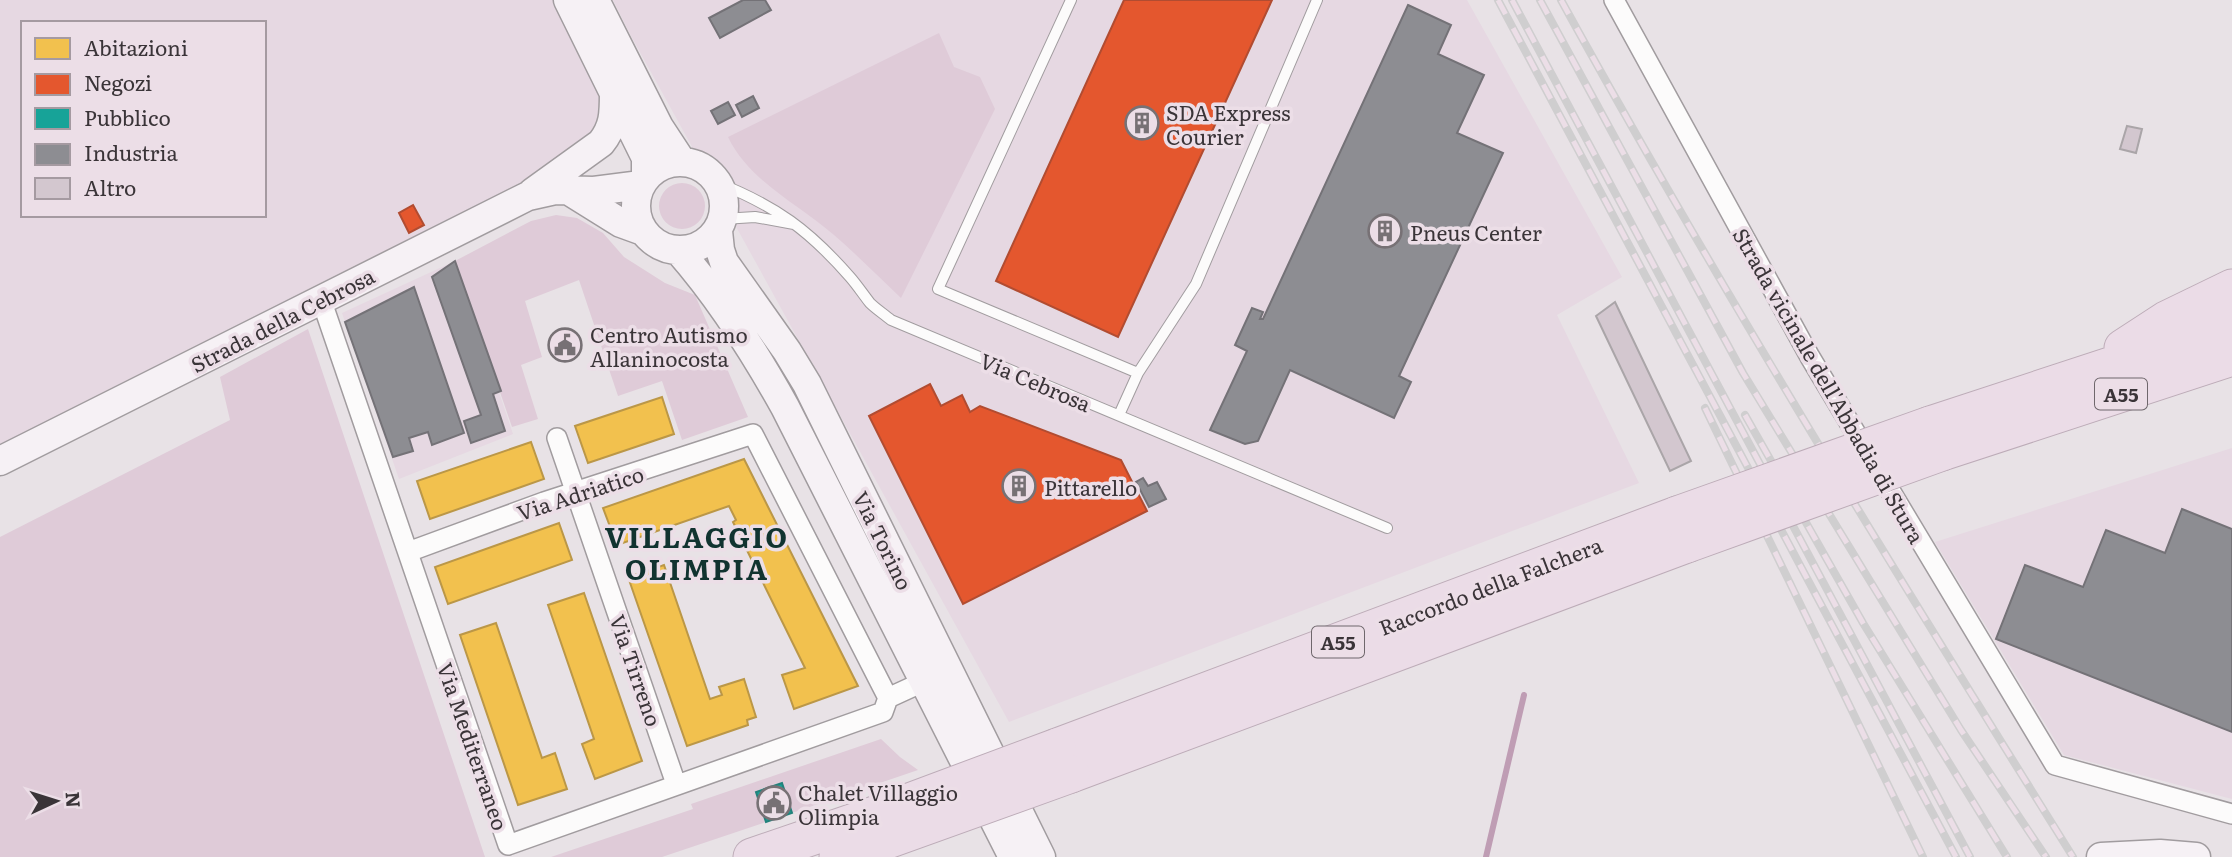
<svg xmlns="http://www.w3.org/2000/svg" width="2232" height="857" font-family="Literata,serif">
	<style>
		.built { fill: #e6d8e2; fill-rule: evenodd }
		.green { fill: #dfcbd8 }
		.homes { fill: #f2c14e; stroke: #bb9747; stroke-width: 2 }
		.shops { fill: #e4572e; stroke: #b14c31; stroke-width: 2 }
		.public { fill: #17a398; stroke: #22827b; stroke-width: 2 }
		.industry { fill: #8d8d92; stroke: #747277; stroke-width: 2 }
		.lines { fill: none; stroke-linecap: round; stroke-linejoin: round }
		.stream { stroke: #bf9db4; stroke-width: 6 }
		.building { fill: #d3c7cf; stroke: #aaa5a8; stroke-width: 2 }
		.lane-casing { stroke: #a19c9f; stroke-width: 12 }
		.street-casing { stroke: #a19c9f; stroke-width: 22 }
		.secondary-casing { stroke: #a19c9f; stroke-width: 31 }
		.highway-casing { stroke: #bdacb8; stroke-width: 39 }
		.lane { stroke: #fcfbfb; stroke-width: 10 }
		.street { stroke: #fcfbfb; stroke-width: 19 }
		.secondary { stroke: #f6f1f5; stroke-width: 28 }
		.highway { stroke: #ebdce7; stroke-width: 37 }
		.rail-casing { stroke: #cfcecf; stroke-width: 8 }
		.rail { stroke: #ecdee7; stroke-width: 5; stroke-dasharray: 16; stroke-linecap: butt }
		.highway-bridge-casing { stroke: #bdacb8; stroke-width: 39; stroke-linecap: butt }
		.highway-bridge { stroke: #ebdce7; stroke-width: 37 }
		.labels { text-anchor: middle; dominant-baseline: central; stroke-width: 7; stroke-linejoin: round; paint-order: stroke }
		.shield { fill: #ecdee7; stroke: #6f676c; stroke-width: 2 }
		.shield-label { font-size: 19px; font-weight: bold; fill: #3a3438 }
		.poi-label { font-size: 21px; fill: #3a3438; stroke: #ecdee7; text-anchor: start }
		.street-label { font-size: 21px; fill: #3a3438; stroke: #ecdee7 }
		.district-label { font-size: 28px; font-weight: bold; letter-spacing: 2px; fill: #113330; stroke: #ecdee7 }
	</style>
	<rect width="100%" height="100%" fill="#e8e2e6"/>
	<!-- built -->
	<path class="built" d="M0,0H568L614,90L601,143L0,461ZM23,23H264V215H23Z
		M613,0H1467L1622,277L1557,315L1639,483L1009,722L631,36Z
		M455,261L513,434L399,479L342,313Z
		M2232,448V799L2064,755L1935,542Z"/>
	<!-- green -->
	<path class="green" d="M939,33L954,67L980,77L995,109L901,298C879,277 857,255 834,235C798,204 749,181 728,137Z
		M659 206a23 23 0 1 1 46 0a23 23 0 1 1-46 0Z
		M556,215L577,218L603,233L624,257L665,283L695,295L748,417L682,440L662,381L618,396L579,280L525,301L542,357L521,365L538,419L512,427L455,261L531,221Z
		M308,329L485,857H0V537L230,420L220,377Z
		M881,739L900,757L918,770L792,813L781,783L756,792L766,822L662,857H551L693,809L691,804Z"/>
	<!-- homes -->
	<path class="homes" d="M662,397L674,434L588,463L575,426Z
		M531,442L544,479L430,519L417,481Z
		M744,459L858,686L794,709L782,675L805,668L733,522L736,520L729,506L617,545L603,508Z
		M559,523L572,560L448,604L435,567Z
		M664,565L710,699L722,695L719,687L744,679L756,717L747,720L748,725L687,746L628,577Z
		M584,593L642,761L595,779L582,744L594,739L548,605Z
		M496,623L542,758L555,753L567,789L518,805L460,635Z"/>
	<!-- shops -->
	<path class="shops" d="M1124,0H1272L1118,337L996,281Z
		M413,205L424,225L409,233L399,213Z
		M930,384L941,406L962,395L970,412L980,406L1121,460L1147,511L963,604L869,416Z"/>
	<!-- public -->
	<path class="public" d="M782,783L792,813L766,822L756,792Z"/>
	<!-- industry -->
	<path class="industry" d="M743,0H765L771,10L720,38L709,18Z
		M1408,5L1451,25L1438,54L1484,75L1457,133L1503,153L1399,376L1411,382L1394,418L1290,370L1258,441L1245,444L1210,430L1247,351L1235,345L1252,308L1263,312L1260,319H1263Z
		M753,96L759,108L742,117L736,105Z
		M728,102L735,115L718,124L711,111Z
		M455,261L501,391L493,394L505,431L471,443L464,421L481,415L432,277Z
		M414,287L464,433L432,445L428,432L409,438L413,451L393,457L345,322Z
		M1143,478L1148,486L1157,482L1166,499L1149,507L1136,482Z
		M2182,509L2232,529V732L1996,639L2025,565L2083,587L2106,530L2165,553Z"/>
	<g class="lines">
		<!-- stream -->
		<path class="stream" d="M1486,857L1524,695"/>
	</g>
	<!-- building -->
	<path class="building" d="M2127,126L2142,129L2136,153L2120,149Z
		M1615,302L1691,461L1670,471L1596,316Z"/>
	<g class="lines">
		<defs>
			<path id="lane" d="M1071,0L938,289L1138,373
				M718,183C776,206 809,230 850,277C857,285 863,294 870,303C876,309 884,314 891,320L1387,528
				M723,219L755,217L794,224
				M1119,415L1138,373L1196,284L1317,0"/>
			<path id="street" d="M1614,0L1810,357L2055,765L2232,814
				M321,299L508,845L883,712L888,698L925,681
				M557,438L676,784
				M408,552L544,502L753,434L888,698"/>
			<path id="secondary" d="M568,0L646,158V178
				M595,0L659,127L682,162
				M636 206a44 44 0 1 1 88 0a44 44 0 1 1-88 0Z
				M568,190L621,223L643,231
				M533,192L601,143C614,127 614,113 614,93
				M718,231L720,250L724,262L787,351L807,384L1041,857
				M679,251C721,299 755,353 785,407L1013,857
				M0,461L528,196L555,190L594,191L641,185
				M2101,857L2160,854L2196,857"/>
			<path id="highway" d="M2123,348L2166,320L2232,288
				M1930,425L2232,326
				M1942,452L2232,357
				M1057,747L1677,515
				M1071,774L1687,544
				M752,857L869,817
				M838,857L879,843"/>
		</defs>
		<!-- lane casing -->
		<use href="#lane" class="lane-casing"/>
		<!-- street casing -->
		<use href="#street" class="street-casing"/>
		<!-- secondary casing -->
		<use href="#secondary" class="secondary-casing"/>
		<!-- highway casing -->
		<use href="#highway" class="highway-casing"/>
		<!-- lane -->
		<use href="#lane" class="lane"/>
		<!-- street -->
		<use href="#street" class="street"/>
		<!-- secondary -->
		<use href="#secondary" class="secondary"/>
		<!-- highway -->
		<use href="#highway" class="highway"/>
		<defs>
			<path id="rail" d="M1498,0L1956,857
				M1512,0L1970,857
				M1540,0L1743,373L1961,730L2046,857
				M1561,0C1721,291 1897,575 2073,857
				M1705,408L1923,857
				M1745,415L1863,623L2007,857"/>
		</defs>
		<!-- rail casing -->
		<use href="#rail" class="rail-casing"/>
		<!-- rail -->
		<use href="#rail" class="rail"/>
		<defs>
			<path id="highway-bridge" d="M1677,515L1930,425
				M1687,544L1942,452
				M869,817L1057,747
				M879,843L1071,774"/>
		</defs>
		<!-- highway-bridge casing -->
		<use href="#highway-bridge" class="highway-bridge-casing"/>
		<!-- highway-bridge -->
		<use href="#highway-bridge" class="highway-bridge"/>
	</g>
	<!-- icons -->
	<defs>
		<symbol id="building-ring" viewBox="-11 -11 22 22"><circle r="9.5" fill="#ecdee7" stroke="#777175" stroke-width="1.5"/><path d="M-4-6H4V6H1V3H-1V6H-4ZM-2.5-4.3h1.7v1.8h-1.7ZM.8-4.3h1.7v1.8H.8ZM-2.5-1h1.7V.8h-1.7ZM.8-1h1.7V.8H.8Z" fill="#777175"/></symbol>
		<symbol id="civic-ring" viewBox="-11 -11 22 22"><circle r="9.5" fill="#ecdee7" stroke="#777175" stroke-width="1.5"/><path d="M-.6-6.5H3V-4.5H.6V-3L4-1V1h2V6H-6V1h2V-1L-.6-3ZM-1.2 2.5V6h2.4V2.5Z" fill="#777175"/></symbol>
	</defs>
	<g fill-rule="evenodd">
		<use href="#building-ring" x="1123" y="104" width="38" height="38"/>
		<use href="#building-ring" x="1366" y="212" width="38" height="38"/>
		<use href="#civic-ring" x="546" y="326" width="38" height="38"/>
		<use href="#building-ring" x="1000" y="467" width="38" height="38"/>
		<use href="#civic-ring" x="755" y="784" width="38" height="38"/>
	</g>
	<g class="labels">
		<!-- shield labels -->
		<g class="shield">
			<rect x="2095" y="378.5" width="52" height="31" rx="5"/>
			<rect x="1312" y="626.5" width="52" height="31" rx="5"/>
		</g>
		<g class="shield-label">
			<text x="2121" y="394">A55</text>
			<text x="1338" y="642">A55</text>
		</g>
		<!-- poi labels -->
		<g class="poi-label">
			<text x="1166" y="111">SDA Express<tspan x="1166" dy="24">Courier</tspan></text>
			<text x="1410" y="231">Pneus Center</text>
			<text x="590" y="333">Centro Autismo<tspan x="590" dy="24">Allaninocosta</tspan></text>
			<text x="1044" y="486">Pittarello</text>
			<text x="798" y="791">Chalet Villaggio<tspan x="798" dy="24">Olimpia</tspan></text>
		</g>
		<!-- street labels -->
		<g class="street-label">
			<text transform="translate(282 319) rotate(-27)">Strada della Cebrosa</text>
			<text transform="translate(1036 381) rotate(23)">Via Cebrosa</text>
			<text transform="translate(1830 385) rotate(60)">Strada vicinale dell'Abbadia di Stura</text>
			<text transform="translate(580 492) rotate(-18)">Via Adriatico</text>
			<text transform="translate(884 540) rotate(64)">Via Torino</text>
			<text transform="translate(1490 585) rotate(-21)">Raccordo della Falchera</text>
			<text transform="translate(637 670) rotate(71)">Via Tirreno</text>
			<text transform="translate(474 746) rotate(71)">Via Mediterraneo</text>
		</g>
		<!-- district labels -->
		<g class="district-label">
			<text x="697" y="536">VILLAGGIO<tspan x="697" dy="32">OLIMPIA</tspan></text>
		</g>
	</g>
	<!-- legend -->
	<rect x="21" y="21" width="245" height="196" fill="#ecdee7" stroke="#a59aa1" stroke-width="2"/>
	<rect x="35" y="38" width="35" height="21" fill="#f2c14e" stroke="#a59aa1" stroke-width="2"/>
	<text x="84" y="56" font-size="21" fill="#3a3438">Abitazioni</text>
	<rect x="35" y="74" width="35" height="21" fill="#e4572e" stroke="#a59aa1" stroke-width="2"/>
	<text x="84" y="91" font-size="21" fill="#3a3438">Negozi</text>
	<rect x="35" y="108" width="35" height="21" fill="#17a398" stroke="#a59aa1" stroke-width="2"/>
	<text x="84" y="126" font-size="21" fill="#3a3438">Pubblico</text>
	<rect x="35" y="144" width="35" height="21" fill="#8d8d92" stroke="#a59aa1" stroke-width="2"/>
	<text x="84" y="161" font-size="21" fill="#3a3438">Industria</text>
	<rect x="35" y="178" width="35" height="21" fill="#d3c7cf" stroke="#a59aa1" stroke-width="2"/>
	<text x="84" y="196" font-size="21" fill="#3a3438">Altro</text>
	<!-- north arrow -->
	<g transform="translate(56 801) rotate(86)" stroke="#ecdee7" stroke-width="5" paint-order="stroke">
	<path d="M0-5L12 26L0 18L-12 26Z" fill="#3a3438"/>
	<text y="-10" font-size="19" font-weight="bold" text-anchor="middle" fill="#3a3438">N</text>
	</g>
</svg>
